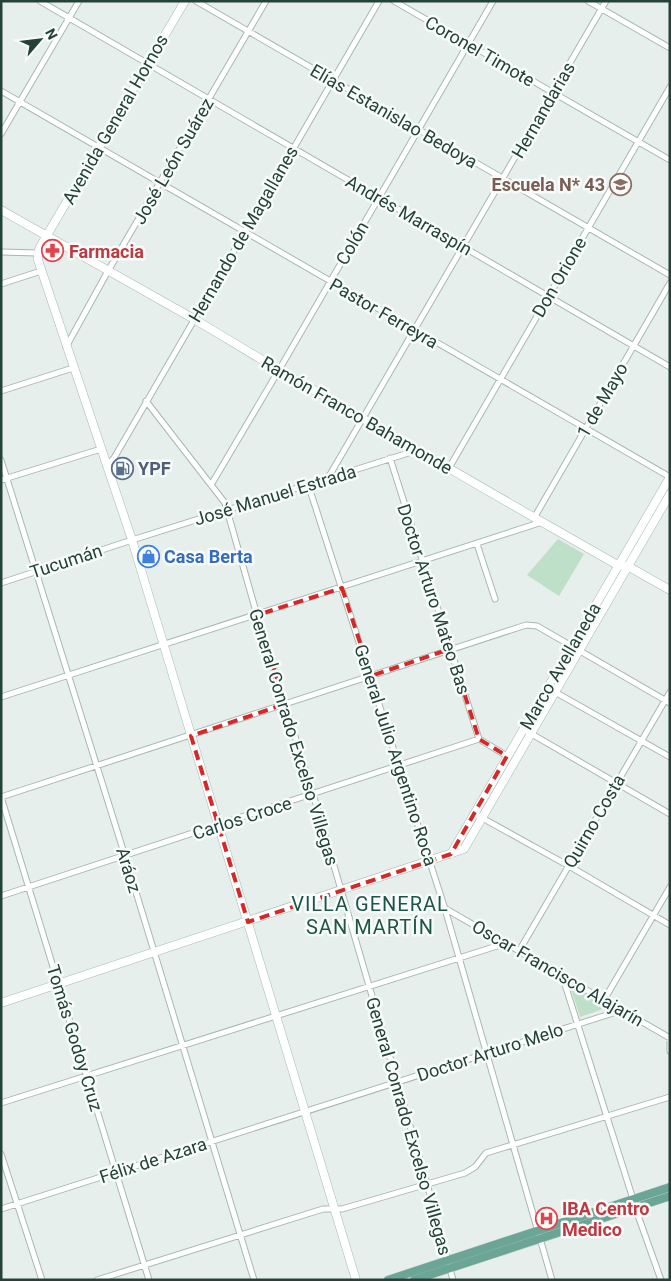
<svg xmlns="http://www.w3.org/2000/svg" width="671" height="1281" font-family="Roboto,sans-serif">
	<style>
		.green { fill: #bfe0c8 }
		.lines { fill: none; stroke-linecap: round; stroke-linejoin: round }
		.street-casing { stroke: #a8b8b2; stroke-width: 7 }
		.secondary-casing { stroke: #a4bbb3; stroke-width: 9 }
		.primary-casing { stroke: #c2cac8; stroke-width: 9 }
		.street { stroke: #fff; stroke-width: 5 }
		.secondary { stroke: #fff; stroke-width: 8 }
		.primary { stroke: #6aa596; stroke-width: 8 }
		.marked { fill: none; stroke: #d62828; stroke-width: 4; stroke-dasharray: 10 6; stroke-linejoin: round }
		.labels { text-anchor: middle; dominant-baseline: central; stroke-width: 5; stroke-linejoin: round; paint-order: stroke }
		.street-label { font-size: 18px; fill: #24423a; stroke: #f7fbf9 }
		.education-label { font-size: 18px; font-weight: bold; fill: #785e54; stroke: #f7fbf9; text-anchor: end }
		.health-label { font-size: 18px; font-weight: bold; fill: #be3a42; stroke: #f7fbf9; text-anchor: start }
		.service-label { font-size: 18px; font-weight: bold; fill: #4e5e75; stroke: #f7fbf9; text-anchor: start }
		.shop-label { font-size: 18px; font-weight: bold; fill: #366cbe; stroke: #f7fbf9; text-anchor: start }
		.quarter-label { font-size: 20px; letter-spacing: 1px; fill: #1f5548; stroke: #f7fbf9 }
	</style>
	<rect width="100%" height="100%" fill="#e6efeb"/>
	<!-- green -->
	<path class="green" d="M558,539L584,554L559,596L527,575Z
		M569,983L609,1007L580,1017Z"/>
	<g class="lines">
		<defs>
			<path id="street" d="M40,1L670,367
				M196,1L670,275
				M394,1L670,160
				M588,1L670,48
				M1,91L670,477
				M1,134L79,1
				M1,252L38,253
				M1,284L41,271
				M66,347L108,271L266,1
				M1,391L73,368
				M146,401L225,503L257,615L313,794L427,1184L453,1280
				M390,458L479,739
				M1,460L125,856L254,1280
				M106,466L114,458L379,1
				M449,468L670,87
				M328,478L606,1
				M1,480L101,449
				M308,484L445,909L552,1280
				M211,485L279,370L493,1
				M534,518L670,283
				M477,544L495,599
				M1,583L132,540L418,450
				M555,692L670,757
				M1,697L542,522
				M523,729L670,814
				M1,797L526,625L537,626L670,703
				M1,797L149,1280
				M475,814L569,866L670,925
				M1,896L479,739L507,756
				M446,909L670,1038
				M519,951L670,692
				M562,975L633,1199
				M604,1000L670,887
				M670,1038V1051
				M1,1103L497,946L504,942
				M1,1154L42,1280
				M635,1207L661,1280
				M1,1209L613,1013L619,1009
				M97,1280L323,1209H342L465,1173L475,1167L486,1153L670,1097"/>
			<path id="secondary" d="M185,1L40,247L38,253V260L132,540L356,1280
				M1,210L194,319L279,370L542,522L614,563L631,568L670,590
				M451,854L670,477
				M1,1003L464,849L670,494"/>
			<path id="primary" d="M388,1280L670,1187
				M414,1280L670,1196"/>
		</defs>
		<!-- street casing -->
		<use href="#street" class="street-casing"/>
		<!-- secondary casing -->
		<use href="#secondary" class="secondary-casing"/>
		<!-- primary casing -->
		<use href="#primary" class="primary-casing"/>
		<!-- street -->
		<use href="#street" class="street"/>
		<!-- secondary -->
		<use href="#secondary" class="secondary"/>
		<!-- primary -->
		<use href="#primary" class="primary"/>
	</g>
	<!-- marked area -->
	<path class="marked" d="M342,588L371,676L450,649L479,739L507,756L451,854L248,922L191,736L285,704L257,615Z"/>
	<!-- icons -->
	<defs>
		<symbol id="school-ring" viewBox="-11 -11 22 22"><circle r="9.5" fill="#f7fbf9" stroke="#8d6e63" stroke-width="1.5"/><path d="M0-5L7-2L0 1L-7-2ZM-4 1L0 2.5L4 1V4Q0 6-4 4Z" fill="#8d6e63"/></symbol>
		<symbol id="pharmacy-ring" viewBox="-11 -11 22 22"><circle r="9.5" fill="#f7fbf9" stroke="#e0444e" stroke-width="1.5"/><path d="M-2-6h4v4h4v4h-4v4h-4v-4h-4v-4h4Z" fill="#e0444e"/></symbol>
		<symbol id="fuel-ring" viewBox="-11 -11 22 22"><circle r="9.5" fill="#f7fbf9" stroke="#5c6f8a" stroke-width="1.5"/><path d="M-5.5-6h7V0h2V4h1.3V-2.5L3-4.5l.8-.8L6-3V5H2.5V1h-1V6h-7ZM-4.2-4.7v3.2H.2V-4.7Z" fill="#5c6f8a"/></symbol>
		<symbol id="shop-ring" viewBox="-11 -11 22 22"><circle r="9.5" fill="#f7fbf9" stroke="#3f7fe0" stroke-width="1.5"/><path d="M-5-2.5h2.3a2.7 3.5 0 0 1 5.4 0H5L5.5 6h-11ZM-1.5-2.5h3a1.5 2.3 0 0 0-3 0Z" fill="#3f7fe0"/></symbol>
		<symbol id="hospital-ring" viewBox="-11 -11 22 22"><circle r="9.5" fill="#f7fbf9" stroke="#e0444e" stroke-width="1.5"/><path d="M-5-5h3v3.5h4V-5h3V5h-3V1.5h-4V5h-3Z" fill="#e0444e"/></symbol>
	</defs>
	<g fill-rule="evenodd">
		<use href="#school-ring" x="608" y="172" width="25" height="25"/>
		<use href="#pharmacy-ring" x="40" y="238" width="25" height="25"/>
		<use href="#fuel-ring" x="110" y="456" width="25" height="25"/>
		<use href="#shop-ring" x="136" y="544" width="25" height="25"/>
		<use href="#hospital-ring" x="534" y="1206" width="25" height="25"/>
	</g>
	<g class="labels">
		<!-- street labels -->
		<g class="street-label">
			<text transform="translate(480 51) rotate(30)">Coronel Timote</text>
			<text transform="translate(543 110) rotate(-60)">Hernandarias</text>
			<text transform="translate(394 116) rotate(30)">Elías Estanislao Bedoya</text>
			<text transform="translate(115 119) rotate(-60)">Avenida General Hornos</text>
			<text transform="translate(173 161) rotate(-60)">José León Suárez</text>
			<text transform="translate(409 215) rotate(30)">Andrés Marraspín</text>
			<text transform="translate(243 234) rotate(-60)">Hernando de Magallanes</text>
			<text transform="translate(352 243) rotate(-60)">Colón</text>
			<text transform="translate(559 277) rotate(-60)">Don Orione</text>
			<text transform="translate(384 313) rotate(30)">Pastor Ferreyra</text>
			<text transform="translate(602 400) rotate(-60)">1 de Mayo</text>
			<text transform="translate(357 415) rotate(30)">Ramón Franco Bahamonde</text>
			<text transform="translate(275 495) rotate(-17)">José Manuel Estrada</text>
			<text transform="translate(66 561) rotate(-18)">Tucumán</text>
			<text transform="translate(434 599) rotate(72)">Doctor Arturo Mateo Bas</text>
			<text transform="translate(560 666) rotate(-60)">Marco Avellaneda</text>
			<text transform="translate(294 737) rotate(73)">General Conrado Excelso Villegas</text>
			<text transform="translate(396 755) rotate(72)">General Julio Argentino Roca</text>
			<text transform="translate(242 818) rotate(-18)">Carlos Croce</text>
			<text transform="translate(594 821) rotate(-60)">Quirno Costa</text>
			<text transform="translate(129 870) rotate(73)">Aráoz</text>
			<text transform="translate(558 973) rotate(30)">Oscar Francisco Alajarín</text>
			<text transform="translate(75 1038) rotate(73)">Tomás Godoy Cruz</text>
			<text transform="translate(490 1052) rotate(-18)">Doctor Arturo Melo</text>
			<text transform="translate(409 1126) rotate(74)">General Conrado Excelso Villegas</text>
			<text transform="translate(153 1160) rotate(-18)">Félix de Azara</text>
		</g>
		<!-- education labels -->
		<g class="education-label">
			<text x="605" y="184">Escuela N* 43</text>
		</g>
		<!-- health labels -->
		<g class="health-label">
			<text x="69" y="251">Farmacia</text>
			<text x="562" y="1208">IBA Centro<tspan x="562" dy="21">Medico</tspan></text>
		</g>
		<!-- service labels -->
		<g class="service-label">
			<text x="138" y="468">YPF</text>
		</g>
		<!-- shop labels -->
		<g class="shop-label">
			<text x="164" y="556">Casa Berta</text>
		</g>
		<!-- quarter labels -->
		<g class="quarter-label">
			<text x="370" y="904">VILLA GENERAL<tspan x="370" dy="23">SAN MARTÍN</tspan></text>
		</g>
	</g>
	<!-- border -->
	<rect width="671" height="1281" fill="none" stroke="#24423a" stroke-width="5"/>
	<!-- north arrow -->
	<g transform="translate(40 40) rotate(62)" stroke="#f7fbf9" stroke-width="4" paint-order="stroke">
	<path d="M0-4L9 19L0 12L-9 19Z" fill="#24423a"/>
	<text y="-8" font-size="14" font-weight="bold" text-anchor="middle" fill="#24423a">N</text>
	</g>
</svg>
